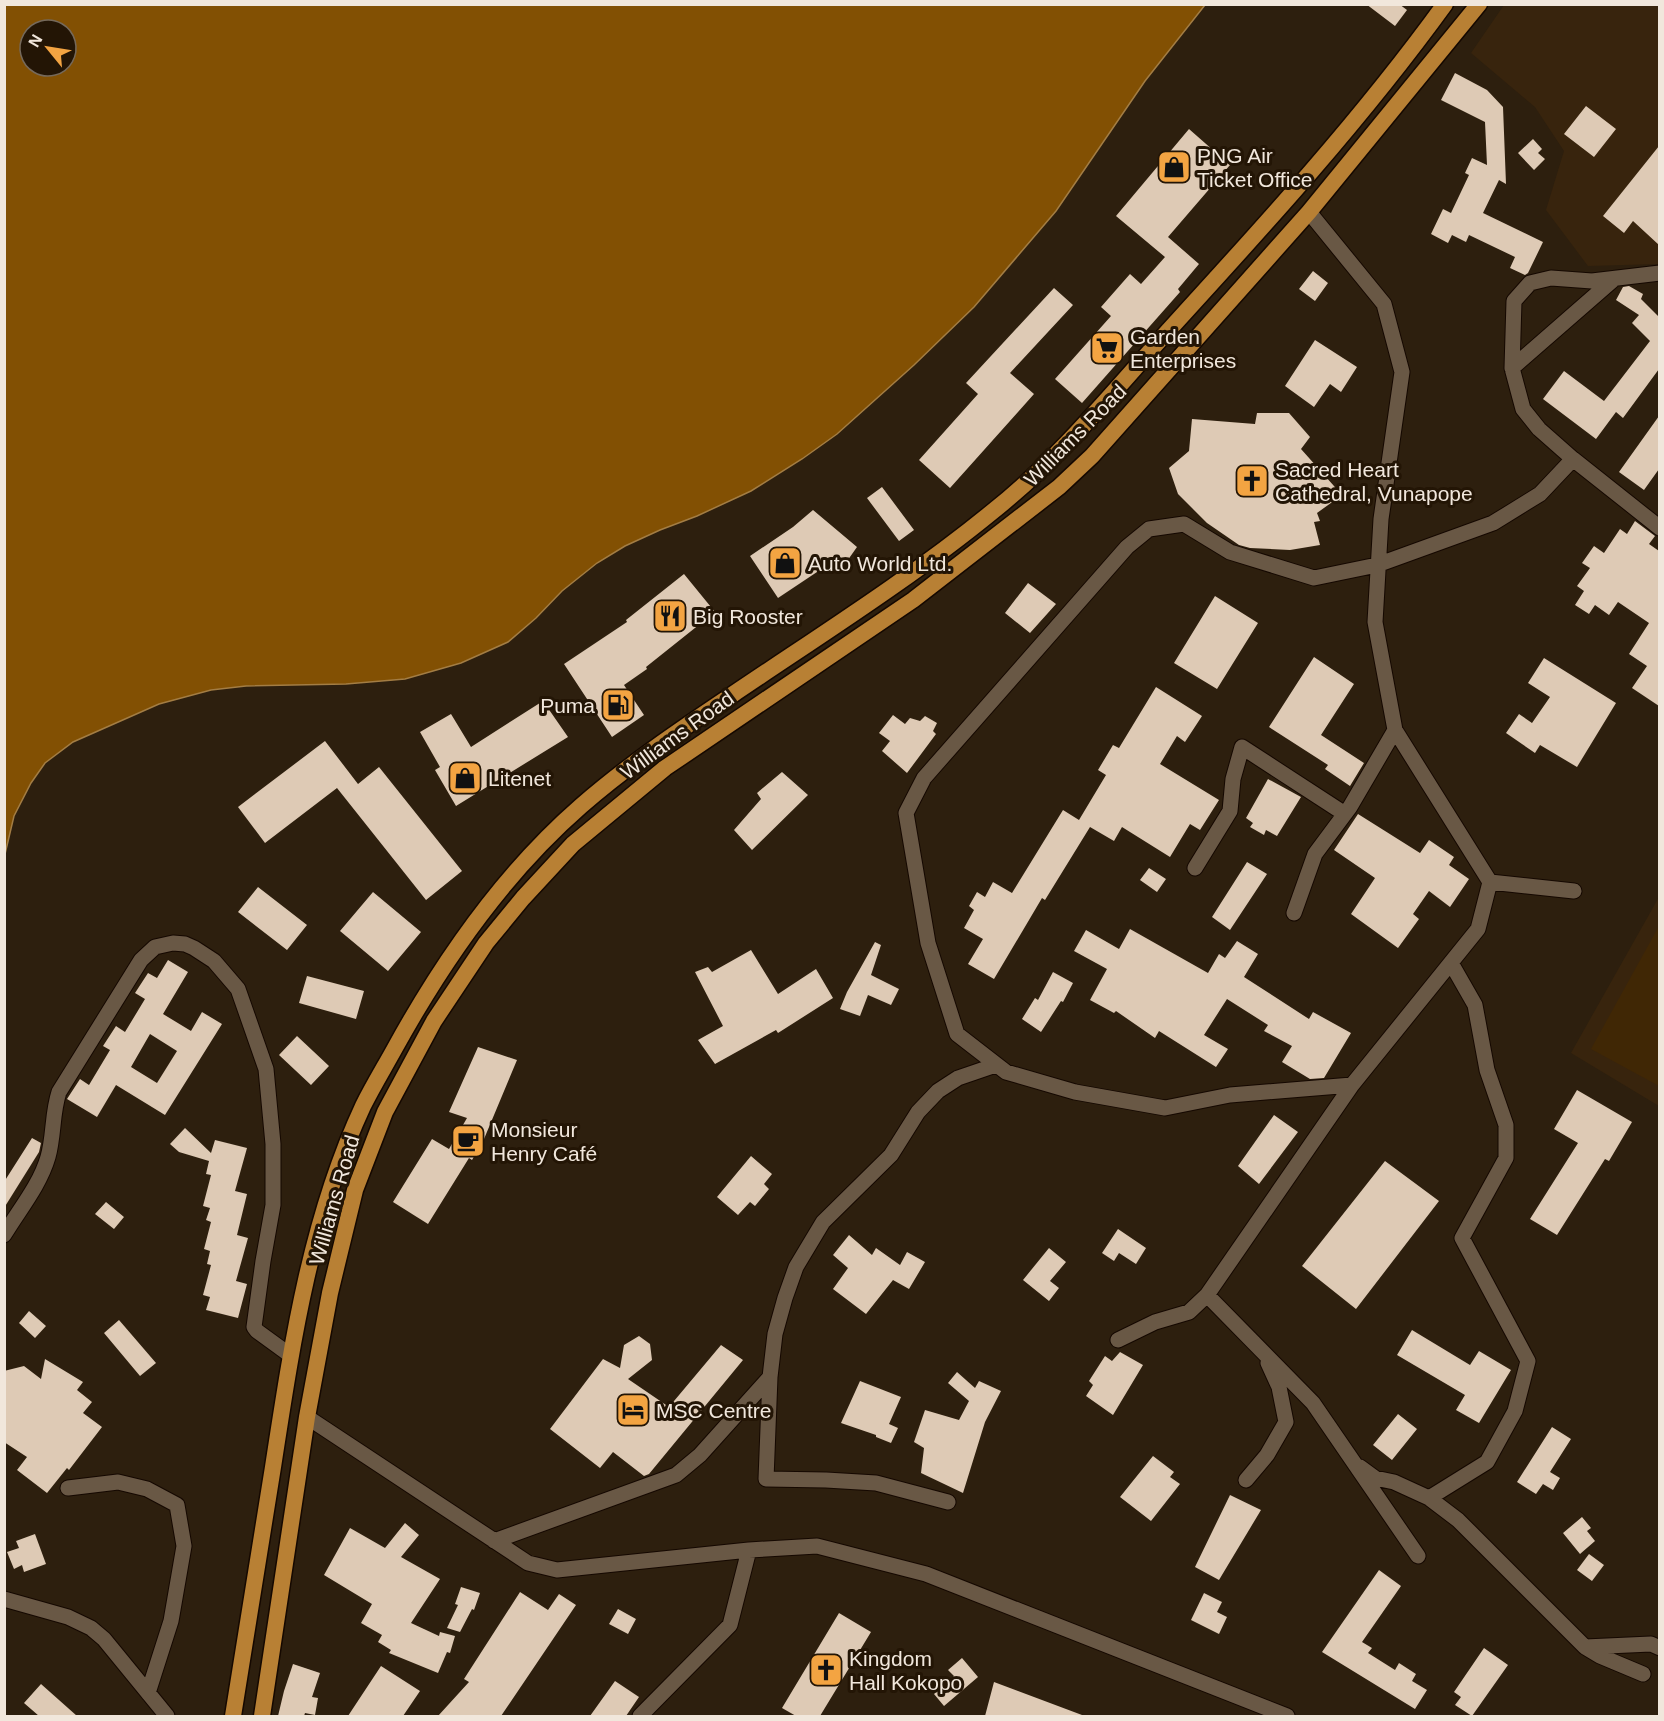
<svg xmlns="http://www.w3.org/2000/svg" width="1664" height="1721" font-family="Arial,sans-serif">
	<style>
		.built { fill: #38240d }
		.green { fill: #402705 }
		.water { fill: #825003; stroke: #a37d44; stroke-width: 1.5; fill-rule: evenodd }
		.building { fill: #decab5; fill-rule: evenodd }
		.lines { fill: none; stroke-linecap: round; stroke-linejoin: round }
		.minor-casing { stroke: #150800; stroke-width: 17 }
		.primary-casing { stroke: #150800; stroke-width: 19 }
		.minor { stroke: #695845; stroke-width: 15 }
		.primary { stroke: #b88034; stroke-width: 16 }
		.labels { text-anchor: middle; dominant-baseline: central; stroke-width: 6; stroke-linejoin: round; paint-order: stroke }
		.poi-label { font-size: 21px; fill: #f1e7dc; stroke: #231505; text-anchor: start }
		.street-label { font-size: 21px; fill: #f1e7dc; stroke: #231505 }
	</style>
	<rect width="100%" height="100%" fill="#2d1f0e"/>
	<!-- built -->
	<path class="built" d="M1504,5H1659V264L1588,266L1546,210L1564,151L1535,107L1471,53Z
		M1659,897V1106L1571,1053Z"/>
	<!-- green -->
	<path class="green" d="M1659,926V1086L1591,1049Z"/>
	<!-- water -->
	<path class="water" d="M5,4H1205V5L1145,81L1056,211L974,307L914,365L837,434L802,459L751,491L697,516L660,530L625,546L597,563L562,591L536,618L508,642L461,663L405,679L346,684L246,686L211,690L159,704L73,742L45,763L31,783L14,816L5,854ZM30,30H66V66H30Z"/>
	<!-- building -->
	<path class="building" d="M1366,4H1399L1407,10L1395,26Z
		M1455,73L1487,90L1503,107L1506,184L1499,180L1483,213L1543,242L1528,273L1525,275L1510,268L1515,257L1469,235L1466,242L1452,235L1448,243L1431,234L1443,209L1451,213L1469,175L1465,173L1472,158L1487,165L1485,122L1441,100Z
		M1586,106L1616,129L1594,157L1564,134Z
		M1189,129L1230,165L1168,237L1199,264L1178,289L1180,292L1082,403L1055,379L1111,316L1101,307L1130,274L1141,284L1165,257L1116,216Z
		M1533,139L1542,149L1538,153L1545,159L1534,170L1518,153Z
		M1659,146V245L1633,221L1624,233L1603,216Z
		M1313,271L1328,283L1315,301L1299,289Z
		M1629,286L1643,294L1641,299L1659,317V369L1623,418L1616,412L1596,439L1543,399L1564,371L1604,401L1650,341L1632,323L1639,315L1616,300L1623,287Z
		M1054,288L1073,305L1010,373L1034,394L950,488L919,460L978,394L966,383Z
		M1315,340L1357,367L1341,392L1330,384L1314,407L1285,386Z
		M1257,413H1289L1310,437L1301,449L1342,495L1317,513L1320,521L1314,522L1320,545L1290,550L1250,548L1239,545L1207,523L1178,494L1169,468L1189,451L1192,419L1255,424Z
		M1659,416V469L1644,490L1619,472Z
		M882,487L914,530L899,541L867,498Z
		M813,510L857,547L845,564L838,558L778,598L750,556L793,527Z
		M1635,521L1655,536L1649,544L1659,551V706L1632,688L1647,666L1629,654L1649,623L1618,602L1609,615L1595,605L1589,614L1575,605L1584,591L1577,586L1590,568L1582,563L1594,546L1604,553L1620,529L1627,534Z
		M684,574L715,612L646,667L647,669L624,685L644,715L612,737L564,664L627,622L626,620Z
		M1028,583L1056,604L1030,633L1005,613Z
		M1215,596L1258,623L1217,689L1174,663Z
		M1314,657L1354,684L1321,735L1364,763L1350,786L1325,769L1328,765L1269,727Z
		M1544,658L1616,703L1577,767L1540,745L1535,753L1506,733L1519,714L1532,723L1550,697L1528,683Z
		M1156,687L1202,716L1185,742L1177,736L1160,764L1219,800L1200,830L1190,824L1170,857L1122,827L1114,841L1090,827L1045,900L1042,898L994,979L968,964L983,939L964,928L974,910L969,906L977,892L985,897L993,882L1012,893L1063,810L1079,820L1106,775L1098,770L1113,745L1119,748Z
		M543,701L568,737L456,806L435,770L440,767L420,732L451,714L471,747Z
		M893,715L905,724L910,718L920,721L925,716L937,723L933,731L936,734L907,773L882,751L890,741L879,733Z
		M325,741L358,784L379,767L462,871L426,900L337,788L265,843L238,807Z
		M782,772L808,795L752,850L734,830L761,799L757,793Z
		M1268,779L1301,797L1277,836L1266,830L1264,835L1250,827L1253,823L1246,818Z
		M1358,814L1420,853L1429,840L1454,857L1449,865L1469,879L1450,907L1429,891L1413,914L1419,919L1398,948L1351,914L1375,878L1334,850Z
		M1247,862L1267,874L1230,930L1212,917Z
		M1149,868L1166,879L1157,892L1140,880Z
		M258,887L307,925L287,950L238,912Z
		M373,892L421,932L388,971L340,931Z
		M1130,929L1208,973L1219,954L1225,958L1237,941L1258,954L1244,977L1309,1019L1313,1012L1351,1033L1324,1078L1310,1079L1282,1062L1292,1046L1264,1031L1268,1025L1227,999L1204,1035L1228,1049L1216,1067L1159,1031L1155,1038L1116,1011L1114,1013L1090,1000L1107,969L1074,951L1086,930L1119,949Z
		M875,942L881,945L871,975L899,989L891,1005L868,995L860,1016L840,1009L847,992Z
		M751,950L778,994L816,969L833,998L778,1033L776,1030L715,1064L698,1040L723,1026L695,972L708,967L712,972Z
		M168,960L188,972L163,1014L191,1031L202,1012L222,1024L165,1115L116,1085L97,1117L67,1099L80,1079L89,1085L110,1050L103,1046L116,1026L125,1032L145,999L135,993L148,973L157,978ZM150,1034L177,1051L157,1083L131,1067Z
		M1053,972L1073,983L1063,1002L1061,1001L1041,1032L1022,1019L1035,998L1038,1000Z
		M307,976L364,991L356,1019L299,1003Z
		M297,1036L329,1066L311,1085L279,1055Z
		M478,1047L517,1060L484,1139L472,1160L469,1158L428,1224L393,1202L432,1139L449,1149L467,1118L449,1112Z
		M1577,1090L1632,1122L1609,1161L1605,1159L1557,1235L1530,1219L1578,1143L1554,1129Z
		M1274,1115L1298,1132L1259,1184L1238,1166Z
		M185,1128L211,1153L215,1140L247,1148L235,1191L247,1194L237,1235L248,1238L236,1281L247,1284L238,1318L206,1310L210,1297L203,1295L211,1265L207,1264L210,1251L204,1249L211,1222L206,1220L210,1208L203,1206L211,1175L206,1174L209,1161L179,1152L170,1144Z
		M32,1138L41,1143L39,1152L4,1208V1182Z
		M751,1156L772,1174L764,1184L769,1189L755,1206L750,1202L738,1215L717,1197Z
		M1385,1161L1439,1201L1356,1309L1302,1266Z
		M106,1202L124,1217L114,1229L95,1214Z
		M1118,1229L1146,1248L1136,1264L1119,1253L1114,1261L1102,1253Z
		M849,1235L872,1255L876,1248L900,1265L907,1252L925,1262L909,1289L893,1280L866,1314L833,1289L848,1268L833,1255Z
		M1049,1248L1066,1262L1050,1281L1059,1288L1049,1301L1023,1280Z
		M29,1311L46,1326L35,1338L19,1323Z
		M119,1320L156,1363L140,1376L104,1333Z
		M1412,1330L1470,1365L1479,1351L1511,1370L1479,1423L1456,1410L1465,1395L1397,1355Z
		M639,1336L650,1344L652,1360L628,1379L669,1407L721,1345L743,1360L649,1474L644,1476L613,1452L600,1468L550,1429L603,1359L620,1368L624,1345Z
		M1120,1352L1143,1365L1113,1415L1086,1396L1093,1385L1089,1381L1105,1356L1112,1361Z
		M45,1359L83,1382L77,1390L92,1402L83,1413L102,1427L69,1470L67,1468L47,1493L17,1470L27,1457L4,1442V1371L24,1366L41,1379Z
		M957,1372L975,1388L979,1381L1001,1391L985,1422L963,1493L921,1473L924,1448L914,1442L925,1410L959,1420L969,1401L948,1383Z
		M860,1381L901,1397L889,1424L898,1428L891,1443L876,1437V1435L841,1423Z
		M1398,1414L1417,1429L1392,1460L1373,1445Z
		M1552,1427L1571,1439L1550,1472L1560,1478L1553,1490L1543,1484L1536,1494L1517,1482Z
		M1153,1456L1174,1472L1170,1477L1180,1484L1151,1521L1120,1497Z
		M1230,1495L1261,1510L1219,1580L1195,1567Z
		M1582,1517L1591,1528L1587,1531L1595,1541L1580,1554L1563,1533Z
		M405,1523L419,1535L401,1557L440,1579L411,1623L439,1636L440,1632L455,1636L450,1653L447,1652L438,1673L389,1653L391,1650L378,1642L382,1635L361,1623L372,1604L324,1575L350,1528L385,1548Z
		M35,1534L46,1564L24,1572L22,1565L14,1569L7,1552L19,1548L16,1541Z
		M1589,1554L1604,1565L1592,1581L1577,1570Z
		M1379,1570L1401,1586L1362,1642L1372,1648L1368,1653L1395,1670L1399,1663L1416,1674L1412,1681L1427,1690L1415,1709L1322,1652Z
		M461,1587L480,1593L474,1610L472,1609L460,1632L447,1628L458,1605L455,1604Z
		M520,1592L548,1610L559,1594L576,1605L501,1716H438L469,1682L464,1679Z
		M1204,1593L1222,1602L1217,1612L1227,1617L1219,1634L1191,1620Z
		M618,1609L636,1619L628,1634L609,1624Z
		M839,1613L871,1632L820,1716H796L782,1708Z
		M1484,1648L1508,1665L1472,1716L1455,1705L1461,1697L1454,1692Z
		M962,1658L978,1677L944,1706L934,1694L954,1676L948,1670Z
		M293,1664L320,1673L312,1697L318,1698L315,1715L305,1713L304,1716H278L284,1691Z
		M381,1666L420,1691L403,1716H348Z
		M615,1681L639,1697L626,1716H590Z
		M994,1682L1082,1715L1081,1716H985Z
		M41,1684L77,1716H39L24,1703Z"/>
	<g class="lines">
		<defs>
			<path id="minor" d="M1614,279L1512,368L1514,301L1530,283L1551,278L1592,281L1660,273
				M1573,459L1660,528
				M1395,730L1490,882L1478,929L1352,1085L1230,1095L1165,1108L1075,1092L1006,1072L957,1034L928,943L906,813L924,778L1127,547L1149,529L1184,524L1230,552L1314,578L1377,565L1493,523L1540,494L1573,459L1539,429L1523,409L1512,368
				M1195,868L1230,811L1233,779L1242,747L1345,814
				M1490,882L1574,891
				M1294,913L1315,854L1350,807L1395,730L1375,622L1381,519L1402,372L1384,304L1309,212
				M1352,1085L1207,1295L1313,1403L1418,1556
				M4,1235C19,1210 40,1185 48,1157C54,1136 52,1113 59,1092L141,960L155,947L173,943L185,944L194,948L214,961L238,989L266,1069L273,1144V1205L263,1261L254,1327L257,1331L290,1355
				M1118,1340L1155,1322L1189,1312L1207,1295
				M770,1377L766,1479L826,1480L876,1483L948,1502
				M307,1417L528,1563L557,1570L749,1550L817,1546L926,1574L1287,1716
				M1360,1467L1375,1478L1394,1482L1429,1498L1458,1520L1585,1647L1600,1656L1643,1674
				M1246,1480L1267,1455L1286,1422L1279,1387L1268,1363
				M68,1488L118,1482L147,1489L177,1505L184,1546L171,1621L148,1693
				M1429,1498L1487,1462L1515,1411L1528,1361L1462,1238L1506,1158V1125L1487,1070L1475,1005L1451,963
				M494,1541L676,1475L700,1455L770,1377L775,1334L785,1298L796,1267L823,1222L891,1155L918,1112L938,1091L958,1078L996,1065
				M4,1599L68,1617L91,1628L104,1639L167,1716
				M1585,1647L1651,1644L1660,1648
				M640,1716L730,1625L749,1550"/>
			<path id="primary" d="M233,1716C246,1633 260,1550 273,1467C292,1344 310,1220 363,1106C373,1086 384,1068 395,1048C444,959 504,873 581,806C628,765 680,730 732,695C819,636 910,579 992,512C1058,460 1112,393 1168,331C1264,226 1361,120 1445,4
				M262,1716L307,1417L330,1293L355,1190L385,1112L434,1021L486,943L523,898L573,844L665,768L913,600L1059,487L1092,456L1309,212L1479,4"/>
		</defs>
		<!-- minor casing -->
		<use href="#minor" class="minor-casing"/>
		<!-- primary casing -->
		<use href="#primary" class="primary-casing"/>
		<!-- minor -->
		<use href="#minor" class="minor"/>
		<!-- primary -->
		<use href="#primary" class="primary"/>
	</g>
	<!-- icons -->
	<defs>
		<symbol id="shop-square" viewBox="-11 -11 22 22"><rect x="-9" y="-9" width="18" height="18" rx="4" fill="#f3a442" stroke="#231505"/><path d="M-5-2.5h2.3a2.7 3.5 0 0 1 5.4 0H5L5.5 6h-11ZM-1.5-2.5h3a1.5 2.3 0 0 0-3 0Z" fill="#111"/></symbol>
		<symbol id="supermarket-square" viewBox="-11 -11 22 22"><rect x="-9" y="-9" width="18" height="18" rx="4" fill="#f3a442" stroke="#231505"/><path d="M-6-5.5h2.5l.6 2H6L4.5 2H-2.5L-4.4-4H-6ZM-1.5 3.2a1.3 1.3 0 1 0 .1 0ZM3 3.2a1.3 1.3 0 1 0 .1 0Z" fill="#111"/></symbol>
		<symbol id="church-square" viewBox="-11 -11 22 22"><rect x="-9" y="-9" width="18" height="18" rx="4" fill="#f3a442" stroke="#231505"/><path d="M-1.2-6h2.4v3.5h3.3v2.4h-3.3V6h-2.4V-.1h-3.3v-2.4h3.3Z" fill="#111"/></symbol>
		<symbol id="restaurant-square" viewBox="-11 -11 22 22"><rect x="-9" y="-9" width="18" height="18" rx="4" fill="#f3a442" stroke="#231505"/><path d="M-5-6h1v4h1v-4h1v4h1v-4h1v5L-1.5 .5V6h-2V.5L-5-1ZM5-6V6H3V1.5H1.5Q1.5-4 5-6Z" fill="#111"/></symbol>
		<symbol id="fuel-square" viewBox="-11 -11 22 22"><rect x="-9" y="-9" width="18" height="18" rx="4" fill="#f3a442" stroke="#231505"/><path d="M-5.5-6h7V0h2V4h1.3V-2.5L3-4.5l.8-.8L6-3V5H2.5V1h-1V6h-7ZM-4.2-4.7v3.2H.2V-4.7Z" fill="#111"/></symbol>
		<symbol id="cafe-square" viewBox="-11 -11 22 22"><rect x="-9" y="-9" width="18" height="18" rx="4" fill="#f3a442" stroke="#231505"/><path d="M-5.5-4.5H6V0H3Q3 3.5 0 3.5H-2.5Q-5.5 3.5-5.5 0ZM3-3.2v2h1.7v-2ZM-6 4.5H4V6H-6Z" fill="#111"/></symbol>
		<symbol id="hotel-square" viewBox="-11 -11 22 22"><rect x="-9" y="-9" width="18" height="18" rx="4" fill="#f3a442" stroke="#231505"/><path d="M-6-4.5h1.5V1H6V5H4.5V3h-9V5H-6ZM-4 0a1.8 1.8 0 1 1 3.6 0ZM.5 0V-2.5h3Q6-2.5 6 0Z" fill="#111"/></symbol>
	</defs>
	<g fill-rule="evenodd">
		<use href="#shop-square" x="1155" y="148" width="38" height="38"/>
		<use href="#supermarket-square" x="1088" y="329" width="38" height="38"/>
		<use href="#church-square" x="1233" y="462" width="38" height="38"/>
		<use href="#shop-square" x="766" y="544" width="38" height="38"/>
		<use href="#restaurant-square" x="651" y="597" width="38" height="38"/>
		<use href="#fuel-square" x="599" y="686" width="38" height="38"/>
		<use href="#shop-square" x="446" y="759" width="38" height="38"/>
		<use href="#cafe-square" x="449" y="1122" width="38" height="38"/>
		<use href="#hotel-square" x="614" y="1391" width="38" height="38"/>
		<use href="#church-square" x="807" y="1651" width="38" height="38"/>
	</g>
	<g class="labels">
		<!-- poi labels -->
		<g class="poi-label">
			<text x="1197" y="155">PNG Air<tspan x="1197" dy="24">Ticket Office</tspan></text>
			<text x="1130" y="336">Garden<tspan x="1130" dy="24">Enterprises</tspan></text>
			<text x="1275" y="469">Sacred Heart<tspan x="1275" dy="24">Cathedral, Vunapope</tspan></text>
			<text x="808" y="563">Auto World Ltd.</text>
			<text x="693" y="616">Big Rooster</text>
			<text x="595" y="705" text-anchor="end">Puma</text>
			<text x="488" y="778">Litenet</text>
			<text x="491" y="1129">Monsieur<tspan x="491" dy="24">Henry Café</tspan></text>
			<text x="656" y="1410">MSC Centre</text>
			<text x="849" y="1658">Kingdom<tspan x="849" dy="24">Hall Kokopo</tspan></text>
		</g>
		<!-- street labels -->
		<g class="street-label">
			<text transform="translate(1075 435) rotate(-45)">Williams Road</text>
			<text transform="translate(677 735) rotate(-36)">Williams Road</text>
			<text transform="translate(334 1200) rotate(-74)">Williams Road</text>
		</g>
	</g>
	<!-- border -->
	<rect width="1664" height="1721" fill="none" stroke="#f1e7dc" stroke-width="12"/>
	<!-- north arrow -->
	<g transform="translate(48 48) rotate(300)"><circle r="28" fill="#231505" stroke="#75695b" stroke-width="1.5"/>
	<path d="M0-4.5L10 22L0 15L-10 22Z" fill="#f3a442"/>
	<text y="-9" font-size="16" font-weight="bold" text-anchor="middle" fill="#f1e7dc">N</text>
	</g>
</svg>
